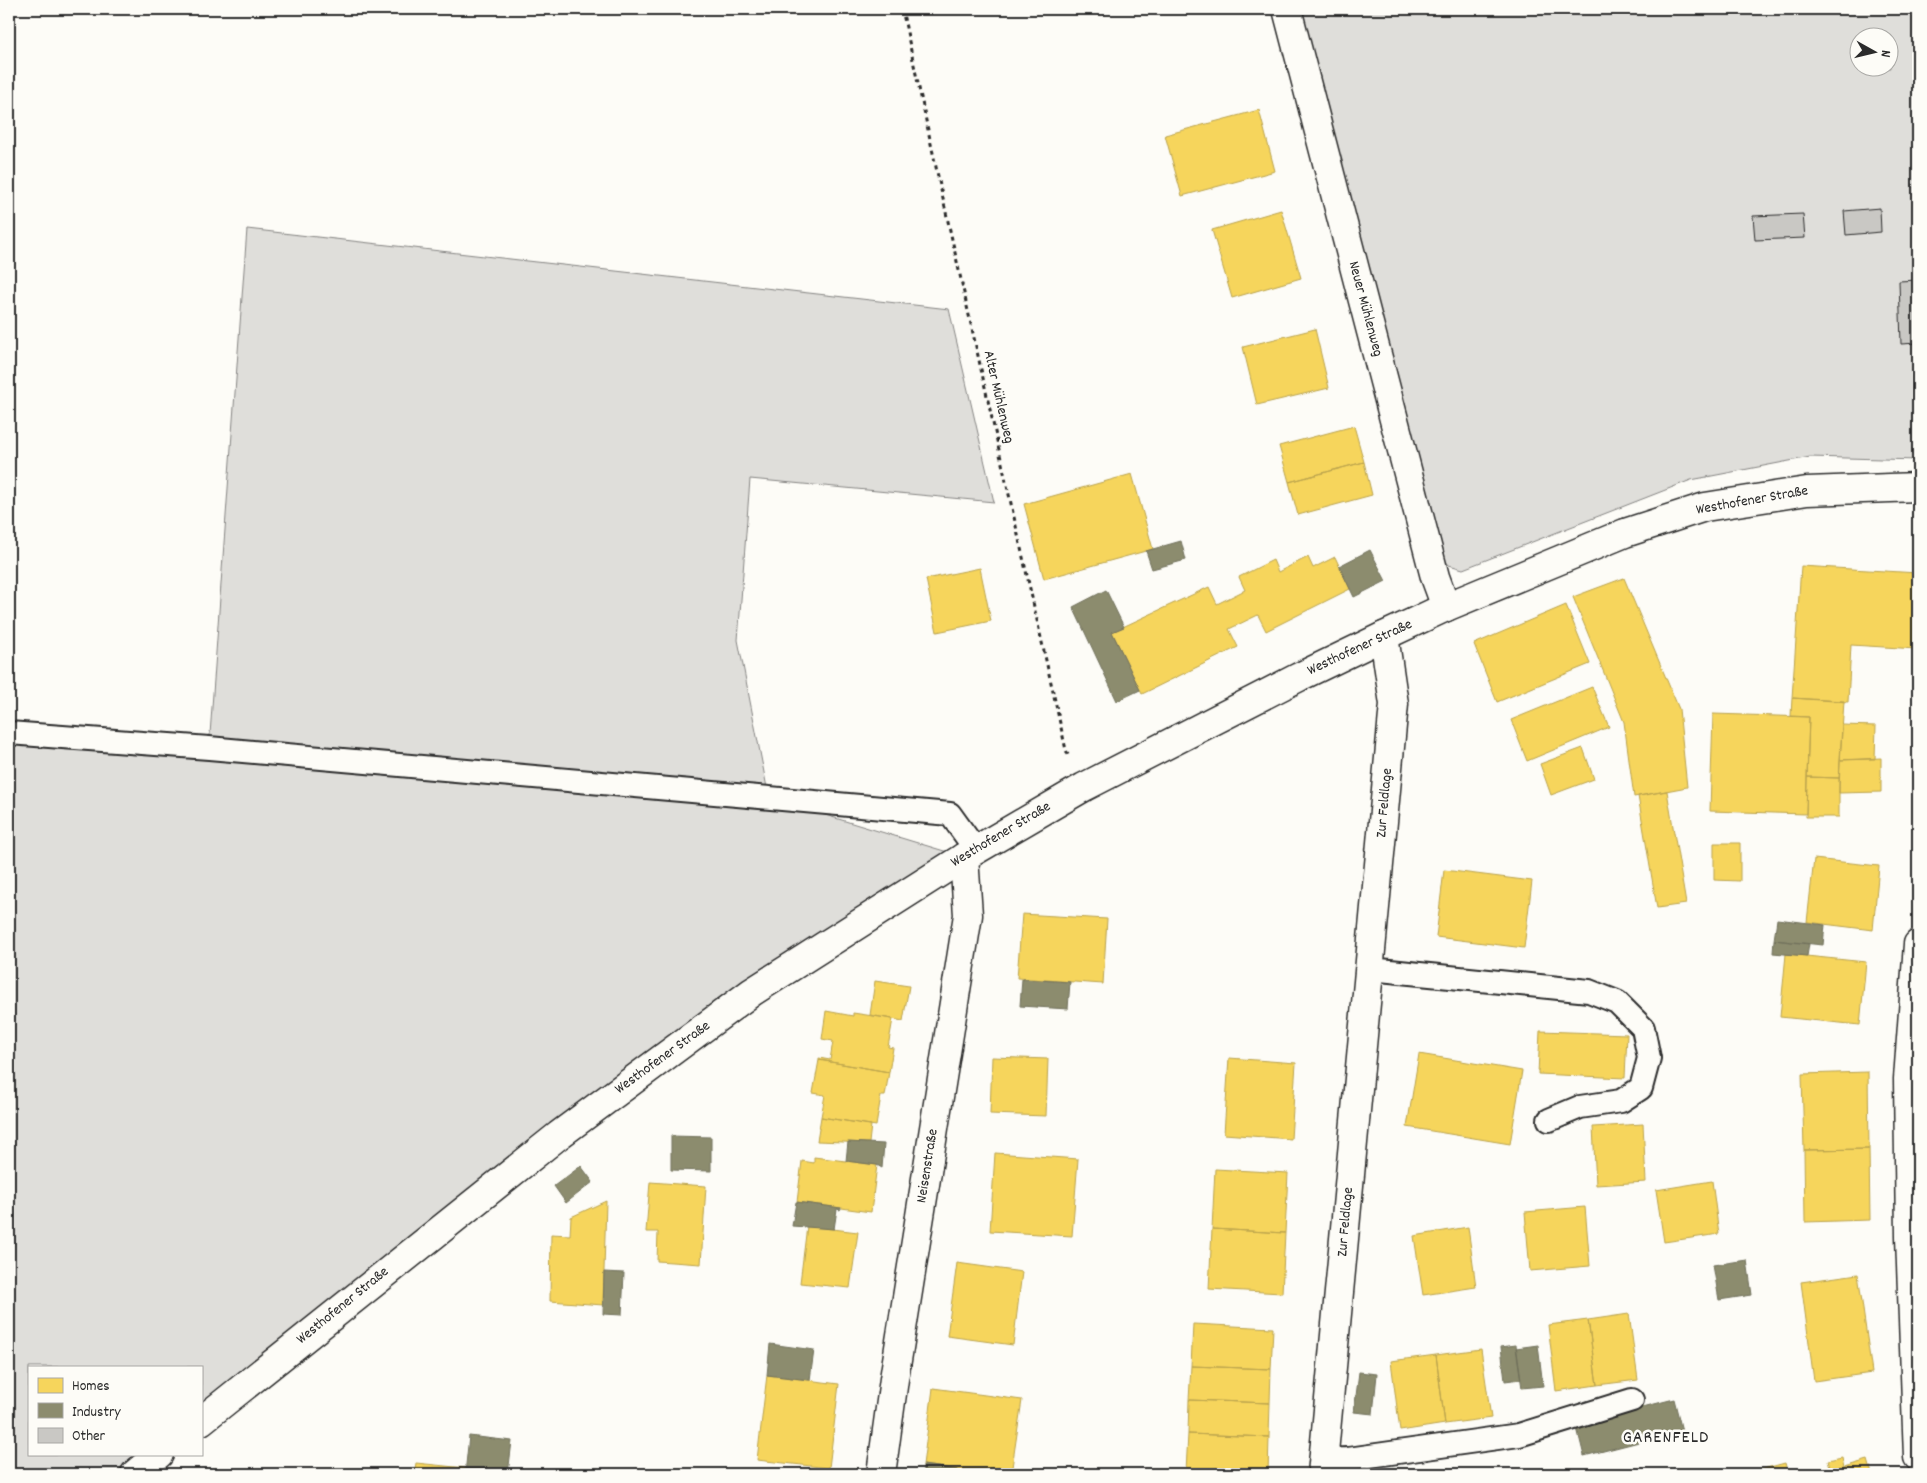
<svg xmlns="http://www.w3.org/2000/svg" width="1927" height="1483" font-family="Dekko,sans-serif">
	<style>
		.green { fill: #dfdeda; stroke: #858482; fill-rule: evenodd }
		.homes { fill: #f6d55c; stroke: #b9a24d }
		.industry { fill: #8c8c6e; stroke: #6f6f5a }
		.building { fill: #c9c8c4; stroke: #2b2b2b }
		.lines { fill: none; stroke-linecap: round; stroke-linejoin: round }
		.service-casing { stroke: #2b2b2b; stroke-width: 26 }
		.minor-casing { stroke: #2b2b2b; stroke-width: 31 }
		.tertiary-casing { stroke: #2b2b2b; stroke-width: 31 }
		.path { stroke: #2b2b2b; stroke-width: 3; stroke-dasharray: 4 4; stroke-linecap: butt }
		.service { stroke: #fdfcf7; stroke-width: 22 }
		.minor { stroke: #fdfcf7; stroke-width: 28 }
		.tertiary { stroke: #fdfcf7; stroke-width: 28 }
		.labels { text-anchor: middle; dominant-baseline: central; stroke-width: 5; stroke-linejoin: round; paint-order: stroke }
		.street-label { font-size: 15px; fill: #2b2b2b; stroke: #fdfcf7 }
		.quarter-label { font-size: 18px; letter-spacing: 1px; fill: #2b2b2b; stroke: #fdfcf7 }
	</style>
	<rect width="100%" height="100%" fill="#fdfcf7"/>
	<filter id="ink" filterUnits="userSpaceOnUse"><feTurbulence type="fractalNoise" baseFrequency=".02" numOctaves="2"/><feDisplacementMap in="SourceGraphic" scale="10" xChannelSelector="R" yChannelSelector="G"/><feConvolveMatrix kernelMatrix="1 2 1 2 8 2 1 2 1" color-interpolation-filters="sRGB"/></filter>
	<g filter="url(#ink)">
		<!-- green -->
		<path class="green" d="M1301,9H1918V460L1810,457L1691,480L1463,569L1449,565L1440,555ZM1860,38H1890V68H1860Z
			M247,229L949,309L994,502L750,479L738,640L769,798L964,857L752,992L201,1421V1367H29V1454H159L135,1474H9V733L209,748Z"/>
		<!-- homes -->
		<path class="homes" d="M1259,110L1275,171L1182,196L1165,135Z
			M1281,210L1301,278L1232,298L1212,230Z
			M1315,329L1329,388L1257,405L1243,347Z
			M1354,426L1364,462L1289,482L1279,446Z
			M1364,462L1372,495L1298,515L1289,482Z
			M1132,474L1153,549L1044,579L1024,504Z
			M1308,557L1313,568L1335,557L1350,589L1266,631L1258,615L1229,629L1238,647L1142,694L1112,632L1209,587L1217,604L1245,590L1239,577L1273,560L1278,572Z
			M1801,566L1918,573L1917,649L1851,645L1848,702L1792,698Z
			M980,568L991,621L937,632L926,579Z
			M1624,578L1679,709L1687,787L1634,797L1624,722L1573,597Z
			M1566,605L1590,664L1497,702L1474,644Z
			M1592,687L1609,727L1527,761L1511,720Z
			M1792,698L1844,701L1839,778L1807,777L1809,717L1791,716Z
			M1713,714L1809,717L1806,814L1710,811Z
			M1842,725L1876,726L1875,759L1840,760Z
			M1583,748L1594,779L1551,795L1540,764Z
			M1881,758V792L1839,793L1840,760Z
			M1807,777L1839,778V817H1806Z
			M1667,791L1686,904L1657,908L1638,796Z
			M1714,843H1740V881L1714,880Z
			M1814,859L1879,866L1873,930L1807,922Z
			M1444,870L1532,881L1524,948L1436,937Z
			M1022,914L1107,919L1103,984L1017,978Z
			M1786,954L1866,962L1860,1025L1780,1017Z
			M875,981L909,986L903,1021L870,1015Z
			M826,1011L853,1016V1013L893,1019L888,1047L893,1048L889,1072L819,1060V1058L830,1060L833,1041L822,1039Z
			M1540,1031L1627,1034L1625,1078L1538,1074Z
			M1419,1054L1522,1071L1510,1144L1407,1127Z
			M992,1057L1048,1059L1046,1116L990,1114Z
			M1229,1058L1296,1063L1291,1139L1224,1134Z
			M819,1060L889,1072L885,1096H881L876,1126L821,1117L825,1095L813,1093Z
			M1868,1072L1869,1149L1804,1150L1802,1074Z
			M821,1117L871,1125L869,1143L817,1141Z
			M1643,1124L1646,1182L1596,1185L1593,1127Z
			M1869,1149L1870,1220L1805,1222L1804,1150Z
			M995,1153L1078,1159L1072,1236L990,1231Z
			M814,1157L877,1165L871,1212L797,1202L802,1161L814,1163Z
			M1215,1169L1288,1173L1285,1233L1212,1229Z
			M1712,1181L1719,1234L1664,1242L1656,1190Z
			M650,1182L706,1186L701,1264L657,1261L658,1232H646Z
			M606,1201L603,1305L550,1301L551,1234L570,1235L571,1217Z
			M1585,1207L1590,1266L1530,1271L1525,1212Z
			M807,1226L858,1232L850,1288L800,1283Z
			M1468,1227L1476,1287L1423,1295L1414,1236Z
			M1212,1229L1285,1233L1282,1293L1209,1289Z
			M957,1263L1022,1272L1013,1345L947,1336Z
			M1858,1274L1872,1373L1814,1381L1801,1282Z
			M1629,1314L1638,1380L1597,1385L1588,1320Z
			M1588,1320L1597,1385L1556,1391L1548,1325Z
			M1193,1324L1273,1328L1271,1369L1191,1366Z
			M1481,1349L1491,1418L1445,1424L1436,1355Z
			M1436,1355L1445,1424L1400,1431L1391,1361Z
			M1191,1366L1271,1369L1270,1403L1189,1400Z
			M767,1375L839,1384L829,1468L757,1460Z
			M933,1388L1022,1400L1011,1474H992L923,1465Z
			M1189,1400L1270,1403L1269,1437L1188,1434Z
			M1188,1434L1269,1437L1268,1474L1186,1471Z
			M1842,1457L1844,1467L1868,1460L1872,1474H1820V1473L1831,1470L1828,1460Z
			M416,1463L465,1468V1474H414Z
			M1785,1463L1788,1474H1752V1472Z"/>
		<!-- industry -->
		<path class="industry" d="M1181,541L1186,560L1152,569L1146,551Z
			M1370,550L1386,581L1354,597L1339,566Z
			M1106,590L1124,627L1112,632L1140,690L1117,701L1073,607Z
			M1777,919L1825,925L1823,945L1774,940Z
			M1774,940L1809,944L1807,956L1773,953Z
			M1022,979L1070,982L1068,1009L1020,1006Z
			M671,1136L711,1137V1171L671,1170Z
			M848,1142L884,1144L882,1168L877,1165L846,1161Z
			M581,1166L593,1182L566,1203L554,1186Z
			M796,1202L841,1208L840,1210L837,1209L834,1229L792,1226Z
			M1747,1260L1752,1295L1719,1300L1713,1265Z
			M604,1272L624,1273L622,1315L603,1314Z
			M770,1344L814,1350L810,1380L767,1375Z
			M1516,1345L1521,1379L1505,1381L1501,1347Z
			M1538,1345L1543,1386L1522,1388L1516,1348Z
			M1359,1372L1377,1374L1373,1414L1354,1412Z
			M1674,1399L1682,1431L1584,1456L1576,1424Z
			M469,1436L512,1441L508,1474H465Z
			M923,1465L958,1470V1474H923Z"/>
		<!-- building -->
		<path class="building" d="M1880,208L1881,232L1846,235L1844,211Z
			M1803,214L1805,238L1755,240L1753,216Z
			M1918,280V343L1901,344L1899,281Z"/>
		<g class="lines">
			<defs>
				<path id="service" d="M9,733L209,748L950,814L976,850
					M1370,969L1589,991L1617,1002L1643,1028L1649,1058L1641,1088L1621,1101L1580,1107L1549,1120
					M1324,1460L1348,1459L1519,1435L1632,1400"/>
				<path id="minor" d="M1287,9L1435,577L1446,607
					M1918,944L1908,1079L1910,1237L1918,1457
					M881,1474L894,1379L968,915L964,857
					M1322,1474L1394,704L1384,636"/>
				<path id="tertiary" d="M201,1421L559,1135L752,992L964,857L1084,787L1299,677L1384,636L1446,607L1625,533L1705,507L1807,491L1918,487
					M135,1474L159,1454"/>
			</defs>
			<!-- service casing -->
			<use href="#service" class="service-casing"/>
			<!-- minor casing -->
			<use href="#minor" class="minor-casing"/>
			<!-- tertiary casing -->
			<use href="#tertiary" class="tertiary-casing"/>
			<!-- path -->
			<path class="path" d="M902,9L939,181L1066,750L1069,757"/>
			<!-- service -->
			<use href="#service" class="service"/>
			<!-- minor -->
			<use href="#minor" class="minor"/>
			<!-- tertiary -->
			<use href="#tertiary" class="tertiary"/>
		</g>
	</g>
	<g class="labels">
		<!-- street labels -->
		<g class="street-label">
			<text transform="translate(1365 309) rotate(75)">Neuer Mühlenweg</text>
			<text transform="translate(998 397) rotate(77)">Alter Mühlenweg</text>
			<text transform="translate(1752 501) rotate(-10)">Westhofener Straße</text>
			<text transform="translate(1360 648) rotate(-25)">Westhofener Straße</text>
			<text transform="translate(1385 803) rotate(-85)">Zur Feldlage</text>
			<text transform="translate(1001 835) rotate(-31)">Westhofener Straße</text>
			<text transform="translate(663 1058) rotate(-36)">Westhofener Straße</text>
			<text transform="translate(928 1166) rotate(-81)">Neisenstraße</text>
			<text transform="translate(1346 1222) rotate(-85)">Zur Feldlage</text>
			<text transform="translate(343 1306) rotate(-39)">Westhofener Straße</text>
		</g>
		<!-- quarter labels -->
		<g class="quarter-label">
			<text x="1666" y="1438">GARENFELD</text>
		</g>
	</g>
	<!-- margin -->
	<rect width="1927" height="1483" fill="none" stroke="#fdfcf7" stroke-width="30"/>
	<rect x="15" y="15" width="1897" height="1453" fill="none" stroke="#2b2b2b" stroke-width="2" filter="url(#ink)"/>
	<!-- legend -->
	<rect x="28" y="1366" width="175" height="90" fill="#fdfcf7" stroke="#a9a8a5"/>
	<rect x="38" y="1378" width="25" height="15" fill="#f6d55c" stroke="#a9a8a5"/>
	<text x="72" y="1390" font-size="15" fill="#2b2b2b">Homes</text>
	<rect x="38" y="1403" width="25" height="15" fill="#8c8c6e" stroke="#a9a8a5"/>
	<text x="72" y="1416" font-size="15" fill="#2b2b2b">Industry</text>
	<rect x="38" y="1428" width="25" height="15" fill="#c9c8c4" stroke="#a9a8a5"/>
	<text x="72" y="1440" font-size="15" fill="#2b2b2b">Other</text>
	<!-- north arrow -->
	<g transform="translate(1874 52) rotate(98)"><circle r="24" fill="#fdfcf7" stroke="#a9a8a5"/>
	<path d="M0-4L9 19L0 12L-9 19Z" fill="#2b2b2b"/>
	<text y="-8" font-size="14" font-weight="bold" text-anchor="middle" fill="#2b2b2b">N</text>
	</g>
</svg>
